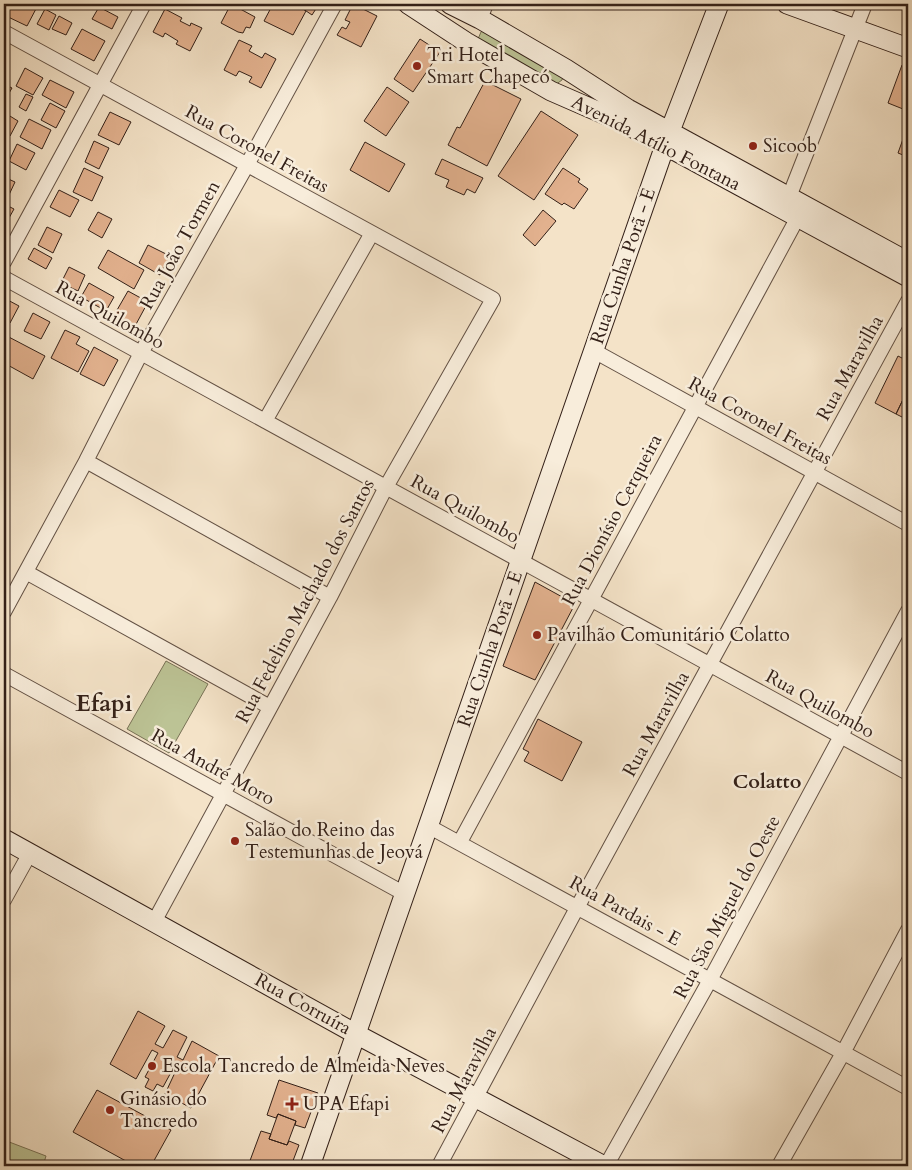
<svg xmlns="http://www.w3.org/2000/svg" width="912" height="1170" font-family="Cardo,serif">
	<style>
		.green { fill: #bcc395; stroke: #787256 }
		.building { fill: #e2b18e; stroke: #332018 }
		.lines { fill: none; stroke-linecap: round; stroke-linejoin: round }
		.street-casing { stroke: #635144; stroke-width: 16 }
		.secondary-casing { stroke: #332018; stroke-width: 21 }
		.street { stroke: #f8eddb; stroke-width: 14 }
		.secondary { stroke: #f8eddb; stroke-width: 19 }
		.poi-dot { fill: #8f2418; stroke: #f8eddb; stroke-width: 2 }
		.labels { text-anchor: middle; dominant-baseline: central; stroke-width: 5; stroke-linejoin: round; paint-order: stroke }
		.poi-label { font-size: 19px; fill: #332018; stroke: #f8eddb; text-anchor: start }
		.street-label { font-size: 19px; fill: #332018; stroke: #f8eddb }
		.neighbourhood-label { font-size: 20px; font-weight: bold; fill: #332018; stroke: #f8eddb }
		.district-label { font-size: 24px; font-weight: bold; fill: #332018; stroke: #f8eddb }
	</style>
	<rect width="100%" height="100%" fill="#f4e3c8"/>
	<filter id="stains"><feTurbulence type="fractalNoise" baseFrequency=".004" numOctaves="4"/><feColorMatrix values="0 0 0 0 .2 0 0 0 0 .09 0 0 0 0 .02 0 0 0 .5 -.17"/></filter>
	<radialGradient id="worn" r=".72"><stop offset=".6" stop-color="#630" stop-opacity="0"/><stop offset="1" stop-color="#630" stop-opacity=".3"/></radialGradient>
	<!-- green -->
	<path class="green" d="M484,29L563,77L562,80L555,85L478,39L481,32Z
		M166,661L208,684L169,753L127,729Z
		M4,1140L46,1156L43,1166H4Z"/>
	<!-- building -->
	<path class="building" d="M9,4H36L38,5L27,26L4,15Z
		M231,4L255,17L250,28L246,27L243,33L238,32L221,23Z
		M273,4H296L306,11L293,35L264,21Z
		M296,4H319L312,15Z
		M353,4L377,16L361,47L337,35L342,27L346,29L350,22L345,20Z
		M99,7L118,17L112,29L92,19Z
		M45,9L56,15L49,30L37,24Z
		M165,9L182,18L180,21L190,26L191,23L202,28L190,51L176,44L178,41L165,33L163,37L153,32Z
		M59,16L72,23L66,35L52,29Z
		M82,29L105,41L94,61L71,49Z
		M420,39L440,52L413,92L394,79Z
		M239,40L252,46L249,51L262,58L265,53L276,59L261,88L249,82L252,77L239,71L236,76L224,70Z
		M902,65L908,68V111L888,103Z
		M25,68L43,78L33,95L16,86Z
		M50,80L74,92L66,108L42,95Z
		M485,81L521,99L487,166L448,145L457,127L460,128Z
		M4,84L12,88L5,100L4,99Z
		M387,87L409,102L386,136L364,121Z
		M26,94L33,97L26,111L19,107Z
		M50,103L65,111L56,128L41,120Z
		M541,111L578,135L534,200L498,176Z
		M110,112L131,122L119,145L98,135Z
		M5,113L18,121L10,136L4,132Z
		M29,119L51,130L42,149L20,137Z
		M908,125V157L898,153Z
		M94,141L109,148L99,169L85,162Z
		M365,142L405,164L389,192L350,170Z
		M17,144L35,153L26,170L9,161Z
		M442,159L483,178L475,193L467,189L464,195L446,187L449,180L435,174Z
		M84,168L103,177L92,201L73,192Z
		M563,168L580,179L578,182L588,189L574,209L564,203L562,205L545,194Z
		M4,177L15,182L8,197L4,195Z
		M59,190L79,200L70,217L50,207Z
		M4,204L14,209L4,227Z
		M543,210L556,221L535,246L523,235Z
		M98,212L112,219L102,238L88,230Z
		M47,227L62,234L53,253L38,245Z
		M148,245L170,256L160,275L139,263Z
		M34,248L52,258L46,269L28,259Z
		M108,250L144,270L134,289L98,268Z
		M69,267L85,275L78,291L61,283Z
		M89,283L114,297L106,311L81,297Z
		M128,291L148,302L134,328L113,317Z
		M4,298L19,306L10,323L4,319Z
		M33,313L50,322L41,339L24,331Z
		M65,330L80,337L76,344L89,351L78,372L51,358Z
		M5,335L45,356L33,379L4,363V337Z
		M94,347L118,360L104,386L80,374Z
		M898,356L908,361V389L896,414L875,403Z
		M908,389V420L896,414Z
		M535,582L575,604L535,680L503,666Z
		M538,719L582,742L562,781L524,761L529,752L523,749Z
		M138,1011L165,1026L155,1044L163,1048L173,1030L187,1037L177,1057L183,1060L192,1041L219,1056L191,1108L165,1094L178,1066L175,1065L163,1087L157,1084L153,1091L145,1087L149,1079L145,1077L158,1053L152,1050L136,1079L110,1064Z
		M279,1080L318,1093L305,1128L295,1125L296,1121L278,1114L276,1118L267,1115Z
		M97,1090L171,1130L151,1166H135L73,1132Z
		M278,1114L296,1121L287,1145L269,1139Z
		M261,1131L271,1134L269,1139L287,1145L289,1141L299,1145L291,1166H248Z"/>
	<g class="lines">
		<defs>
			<path id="street" d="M480,19L486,4
				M4,32L493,299L386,487L330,597L154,922
				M789,197L865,4
				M4,262L144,4
				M4,278L908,773
				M594,351L908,524
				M265,421L372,233
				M86,461L330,597
				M26,572L270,707
				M4,612L86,461L141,353L247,165L335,4
				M4,674L405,894
				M428,826L908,1088
				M460,842L798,217
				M4,900L30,853
				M439,1166L578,906L908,301
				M606,1166L710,980L908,611
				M779,1166L843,1053L908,930"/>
			<path id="secondary" d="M408,4L466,42L551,91L622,122L908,277
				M450,4L480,19L566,69L628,109L908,262
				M787,4L908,48
				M4,839L356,1034L604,1166
				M310,1166L670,131L719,4"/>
		</defs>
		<!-- street casing -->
		<use href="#street" class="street-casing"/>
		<!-- secondary casing -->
		<use href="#secondary" class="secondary-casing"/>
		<!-- street -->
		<use href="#street" class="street"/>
		<!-- secondary -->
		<use href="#secondary" class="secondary"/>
	</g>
	<!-- markers -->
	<g class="poi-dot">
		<circle cx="417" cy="66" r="5"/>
		<circle cx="753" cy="146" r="5"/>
		<circle cx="537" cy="635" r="5"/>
		<circle cx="235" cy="841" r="5"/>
		<circle cx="152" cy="1066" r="5"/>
		<path d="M289.5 1096.5h5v5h5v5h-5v5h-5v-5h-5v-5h5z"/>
		<circle cx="110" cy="1110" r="5"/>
	</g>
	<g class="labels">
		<!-- poi labels -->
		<g class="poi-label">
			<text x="427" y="55">Tri Hotel<tspan x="427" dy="22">Smart Chapecó</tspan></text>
			<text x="763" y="146">Sicoob</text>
			<text x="547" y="635">Pavilhão Comunitário Colatto</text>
			<text x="245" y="830">Salão do Reino das<tspan x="245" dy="22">Testemunhas de Jeová</tspan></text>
			<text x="162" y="1066">Escola Tancredo de Almeida Neves</text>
			<text x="120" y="1099">Ginásio do<tspan x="120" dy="22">Tancredo</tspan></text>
			<text x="303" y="1104">UPA Efapi</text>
		</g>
		<!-- street labels -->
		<g class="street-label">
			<text transform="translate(656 143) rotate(27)">Avenida Atílio Fontana</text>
			<text transform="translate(257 149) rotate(29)">Rua Coronel Freitas</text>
			<text transform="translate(180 245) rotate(-61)">Rua João Tormen</text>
			<text transform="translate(623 266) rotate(-71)">Rua Cunha Porã - E</text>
			<text transform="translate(110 315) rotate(29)">Rua Quilombo</text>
			<text transform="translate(850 368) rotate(-61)">Rua Maravilha</text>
			<text transform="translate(760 421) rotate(29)">Rua Coronel Freitas</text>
			<text transform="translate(465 509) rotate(29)">Rua Quilombo</text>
			<text transform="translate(612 520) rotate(-62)">Rua Dionísio Cerqueira</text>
			<text transform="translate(305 601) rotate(-62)">Rua Fedelino Machado dos Santos</text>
			<text transform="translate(490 649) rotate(-71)">Rua Cunha Porã - E</text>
			<text transform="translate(820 704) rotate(29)">Rua Quilombo</text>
			<text transform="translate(656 724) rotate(-61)">Rua Maravilha</text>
			<text transform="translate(213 767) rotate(29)">Rua André Moro</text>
			<text transform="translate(727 907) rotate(-62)">Rua São Miguel do Oeste</text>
			<text transform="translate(625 911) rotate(29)">Rua Pardais - E</text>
			<text transform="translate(303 1004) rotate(29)">Rua Corruíra</text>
			<text transform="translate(464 1080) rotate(-62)">Rua Maravilha</text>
		</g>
		<!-- neighbourhood labels -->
		<g class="neighbourhood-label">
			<text x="767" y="781">Colatto</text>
		</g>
		<!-- district labels -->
		<g class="district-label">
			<text x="104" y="703">Efapi</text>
		</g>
	</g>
	<!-- margin -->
	<rect width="912" height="1170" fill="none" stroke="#f4e3c8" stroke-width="20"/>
	<rect x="5" y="5" width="902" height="1160" fill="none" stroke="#332018" stroke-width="2.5"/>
	<rect x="10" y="10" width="892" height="1150" fill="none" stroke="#332018"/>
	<rect width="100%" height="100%" filter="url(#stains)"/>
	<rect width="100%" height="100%" fill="url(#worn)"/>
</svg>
